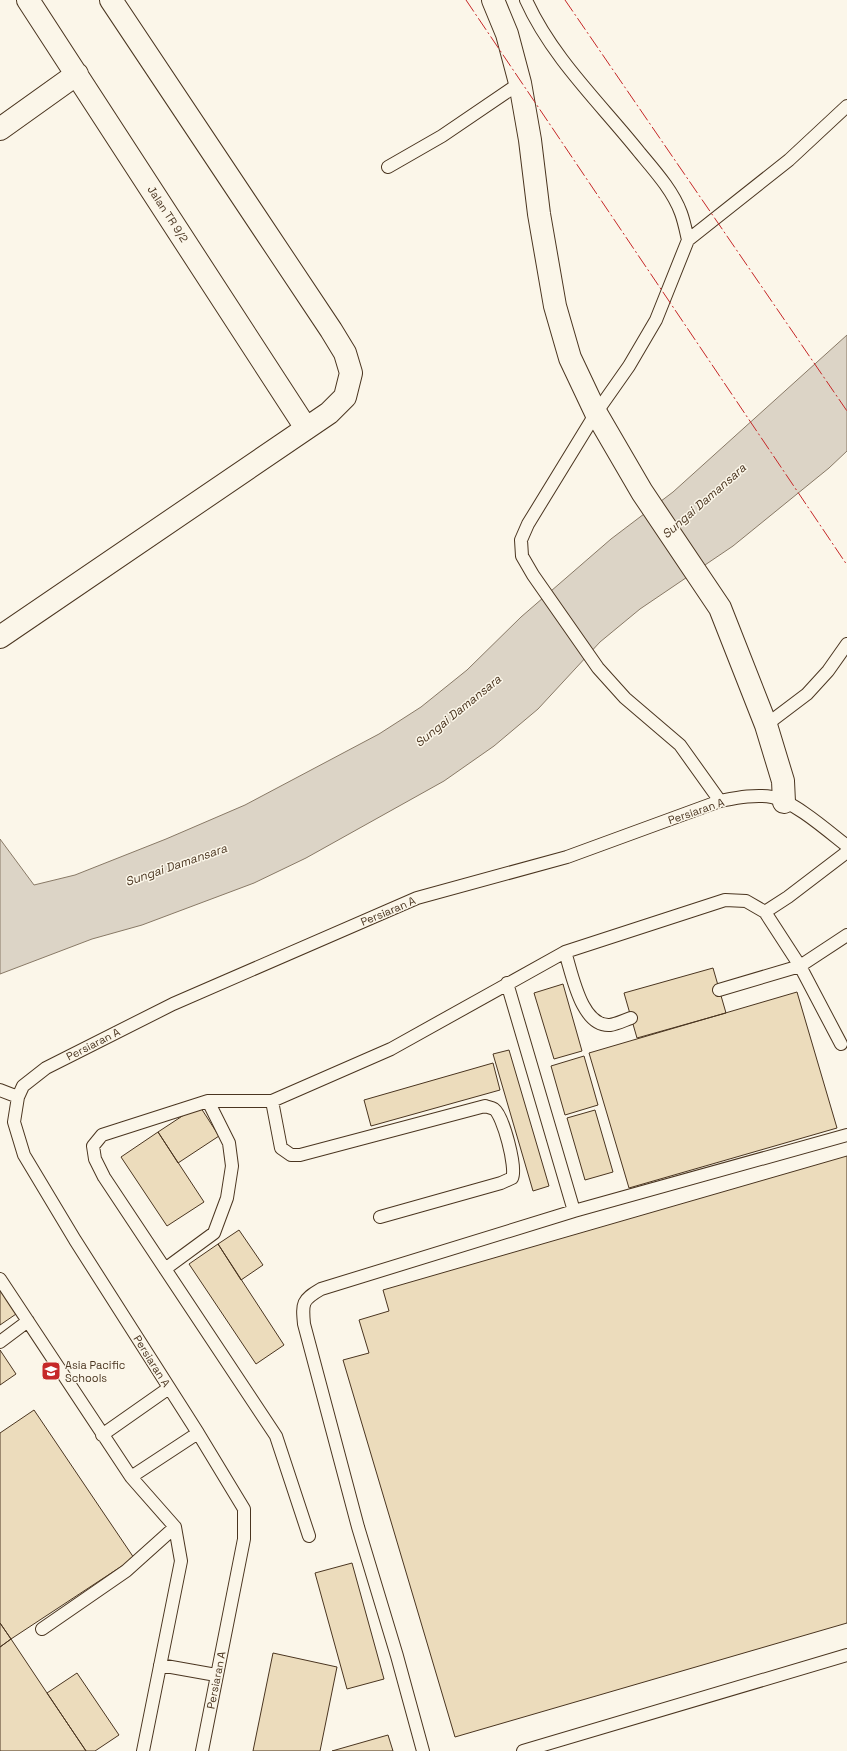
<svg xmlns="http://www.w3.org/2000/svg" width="847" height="1751" font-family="'Space Grotesk',sans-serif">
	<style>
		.water { fill: #dcd4c6; stroke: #887966 }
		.building { fill: #ecdcbc; stroke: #4a3520 }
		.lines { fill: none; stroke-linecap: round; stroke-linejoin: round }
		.service-casing { stroke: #4a3520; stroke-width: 14 }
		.minor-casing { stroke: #4a3520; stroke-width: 24 }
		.service { stroke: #fbf6e9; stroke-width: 12 }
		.minor { stroke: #fbf6e9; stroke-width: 22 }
		.power { stroke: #c62828; stroke-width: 1; stroke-dasharray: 14 3 2 3; stroke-linecap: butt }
		.labels { text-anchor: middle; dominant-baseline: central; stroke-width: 3; stroke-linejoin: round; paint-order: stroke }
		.street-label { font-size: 11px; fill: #4a3520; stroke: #fbf6e9 }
		.poi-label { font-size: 11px; fill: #4a3520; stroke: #fbf6e9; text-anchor: start }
		.water-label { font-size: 12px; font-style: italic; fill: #4a3520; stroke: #fbf6e9 }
	</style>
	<rect width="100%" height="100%" fill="#fbf6e9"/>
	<!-- water -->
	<path class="water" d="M847,335V451L829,468L733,546L640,609L600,642L538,709L494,746L444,781L306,858L254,883L142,925L92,939L0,974V839L34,885L75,875L166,839L245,805L379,734L421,707L467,670L521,617L611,539L673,492Z"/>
	<!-- building -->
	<path class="building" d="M713,968L726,1013L637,1038L624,993Z
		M563,984L582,1051L554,1059L534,993Z
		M797,992L837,1128L629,1188L589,1053Z
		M509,1050L549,1186L533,1191L493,1054Z
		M584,1056L598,1105L565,1115L551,1066Z
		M493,1063L500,1090L371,1126L364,1100Z
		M199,1105L219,1136L178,1163L158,1132Z
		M595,1110L613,1172L585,1180L567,1118Z
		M158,1132L204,1202L167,1226L121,1157Z
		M847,1156V1623L455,1737L343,1360L369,1353L359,1320L389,1311L383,1290Z
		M239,1230L263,1265L241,1280L218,1244Z
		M218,1244L284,1345L256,1364L189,1264Z
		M0,1284L19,1312L0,1325Z
		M0,1350L16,1374L0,1385Z
		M34,1410L134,1558L11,1639L0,1623V1433Z
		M352,1563L384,1679L347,1689L315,1573Z
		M0,1623L11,1639L0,1647Z
		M11,1639L47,1693L86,1751H0V1647Z
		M273,1653L337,1667L320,1751H253Z
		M77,1673L119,1735L95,1751H86L47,1693Z
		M388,1735L393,1751H332Z"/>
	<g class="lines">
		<defs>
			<path id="service" d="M526,0C552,58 601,104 640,153C655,171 673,191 681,213C684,221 686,231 688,240
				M388,167L442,136L520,83
				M766,725L807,694L828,671L847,644
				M720,801L680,745L625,698L598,668L533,575L522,556L521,540L528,524L596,413L629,366L656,320L688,240L789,160L847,106
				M765,912L788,897L847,852
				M565,952C572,973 581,1027 610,1025C617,1024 625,1020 631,1018
				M507,983L574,1211
				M719,990L800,966L847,935
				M0,1090L18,1097
				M272,1101L281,1148L291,1155H300L485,1106C488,1107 492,1108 494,1109C503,1115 517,1168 512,1178L501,1183L380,1217
				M165,1269L214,1233L227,1198L232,1166L229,1143L208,1101
				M0,1279L131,1477L175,1527L181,1561L143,1751
				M0,1342L28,1321
				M102,1435L169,1388
				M131,1477L198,1433
				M309,1536L276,1436L104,1177L95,1159L93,1146L102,1135L208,1101H272L391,1049L565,952L725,900L746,901L765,912L800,966L841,1044
				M42,1629L126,1571L175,1527
				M160,1665L216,1675
				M202,1751L244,1539V1509L198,1433L75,1240L24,1155L14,1122L18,1097L23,1086L46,1068L173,1004L417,898L567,857L720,801C736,798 755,794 772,797C794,801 829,832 847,846
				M423,1751L397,1656L358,1527L304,1324C302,1303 302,1300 321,1289L574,1211L847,1135
				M523,1751L847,1655"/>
			<path id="minor" d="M28,0L306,428
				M493,0L507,34L520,83L530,140L539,214L555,306L570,358L596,413L642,492L720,608L766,725L783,781L784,802
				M0,129L77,74
				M0,637L329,413L345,397L351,373L345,353L331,330L111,0"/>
		</defs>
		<!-- service casing -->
		<use href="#service" class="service-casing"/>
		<!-- minor casing -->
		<use href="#minor" class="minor-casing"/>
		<!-- service -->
		<use href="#service" class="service"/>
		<!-- minor -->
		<use href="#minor" class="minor"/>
		<!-- power -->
		<path class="power" d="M466,0L847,565
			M565,0L847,411"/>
	</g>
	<!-- icons -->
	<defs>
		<symbol id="school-square" viewBox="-11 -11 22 22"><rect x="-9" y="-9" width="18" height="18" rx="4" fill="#c62828" stroke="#fbf6e9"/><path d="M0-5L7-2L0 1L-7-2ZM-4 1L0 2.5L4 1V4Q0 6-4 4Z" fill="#fff"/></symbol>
	</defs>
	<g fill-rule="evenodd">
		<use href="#school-square" x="40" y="1360" width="22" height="22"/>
	</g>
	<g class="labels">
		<!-- street labels -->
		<g class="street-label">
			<text transform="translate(168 214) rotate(57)">Jalan TR 9/2</text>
			<text transform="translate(696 811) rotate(-19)">Persiaran A</text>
			<text transform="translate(388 911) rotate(-23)">Persiaran A</text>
			<text transform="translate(93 1044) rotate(-27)">Persiaran A</text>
			<text transform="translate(152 1361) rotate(58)">Persiaran A</text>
			<text transform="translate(216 1680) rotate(-79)">Persiaran A</text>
		</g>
		<!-- poi labels -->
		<g class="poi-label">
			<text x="65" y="1365">Asia Pacific<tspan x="65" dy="13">Schools</tspan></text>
		</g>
		<!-- water labels -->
		<g class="water-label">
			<text transform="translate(704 501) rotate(-41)">Sungai Damansara</text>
			<text transform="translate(458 711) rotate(-39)">Sungai Damansara</text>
			<text transform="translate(176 865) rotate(-19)">Sungai Damansara</text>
		</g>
	</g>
</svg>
